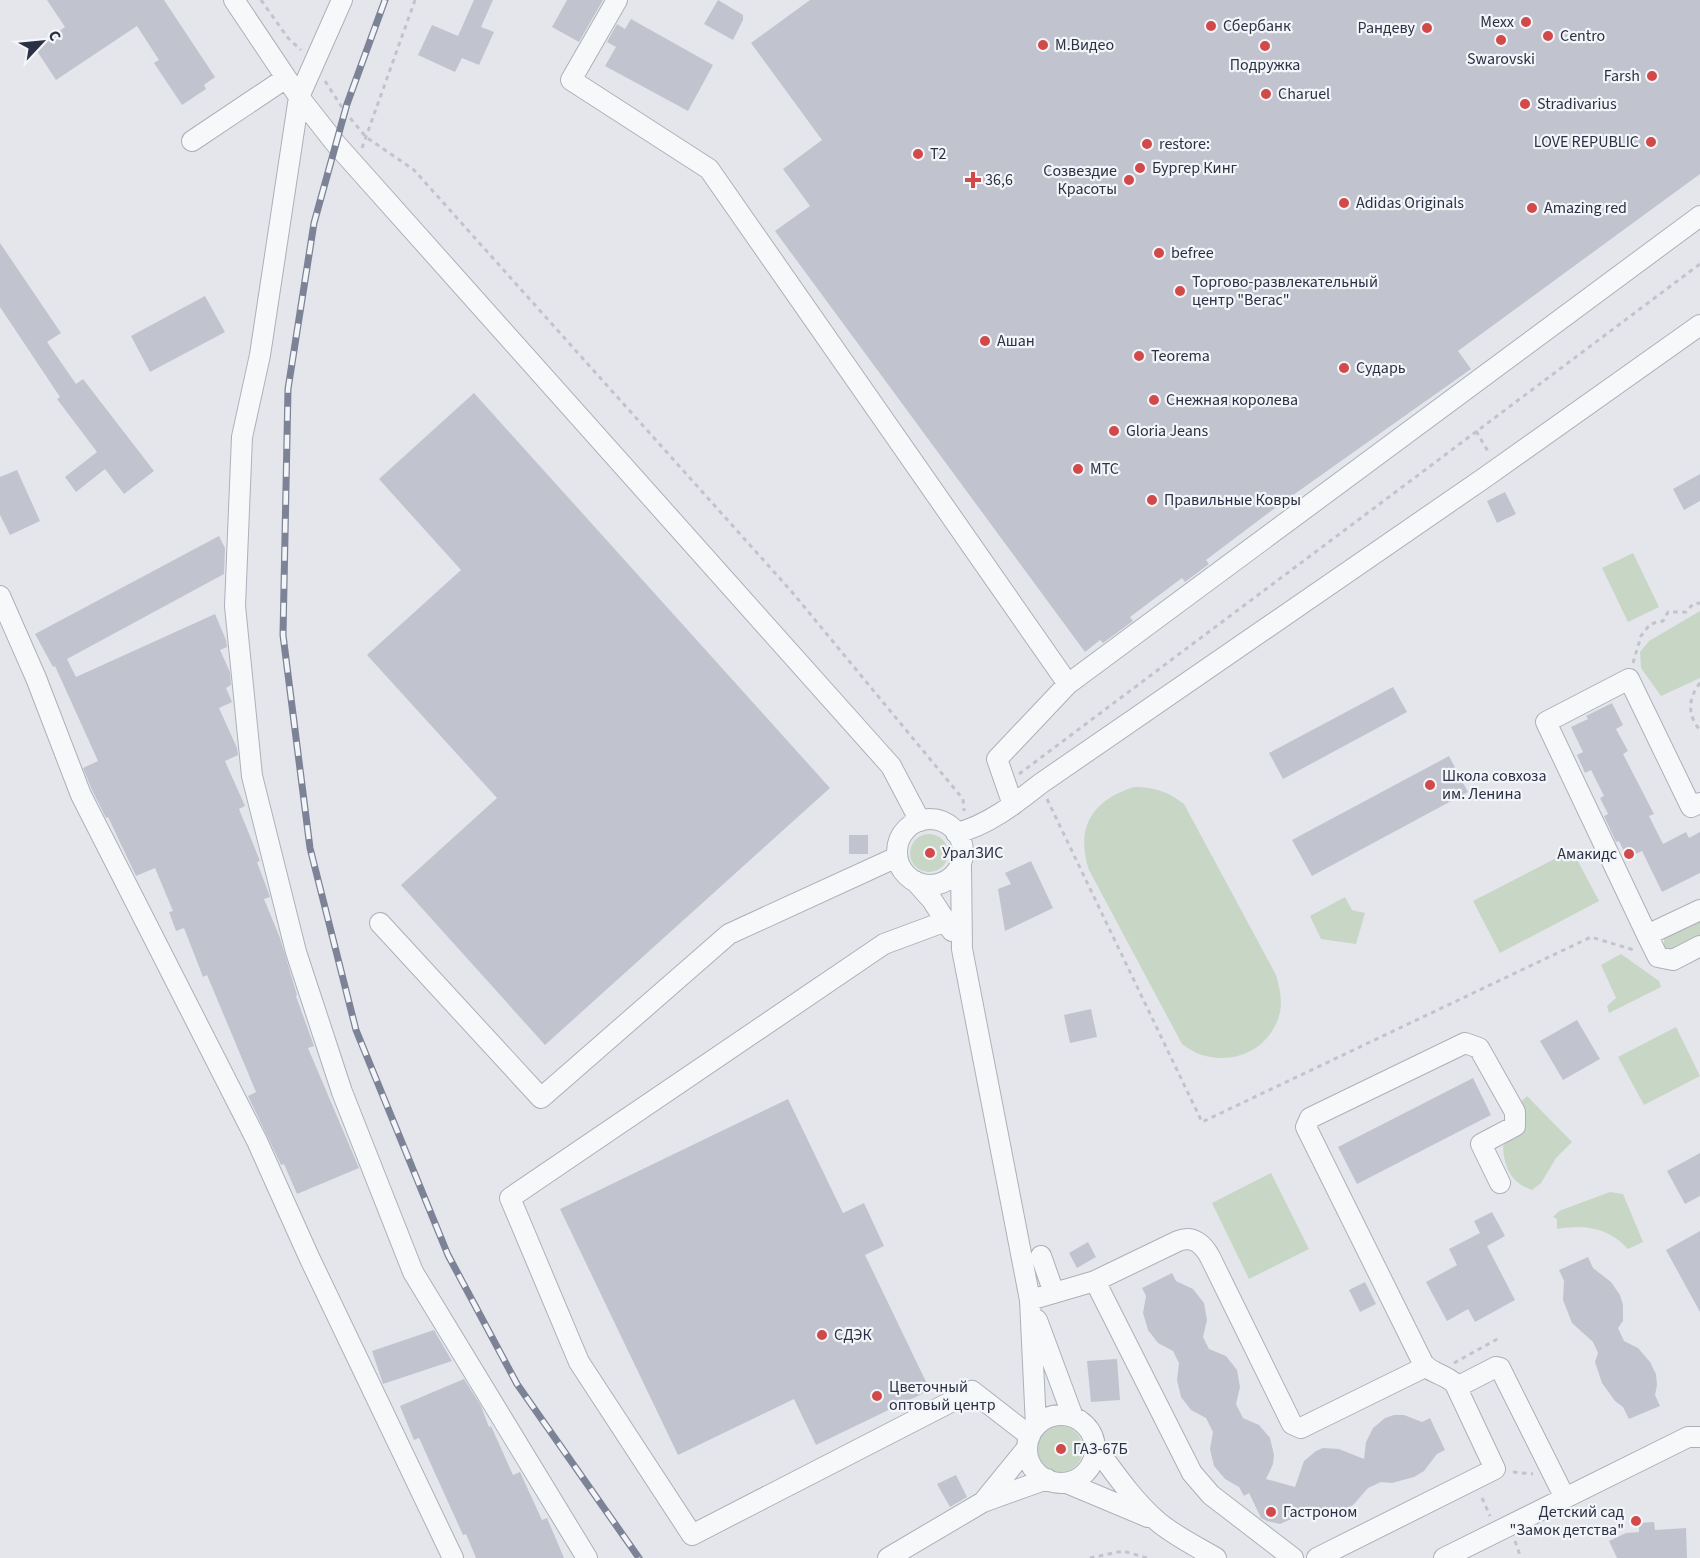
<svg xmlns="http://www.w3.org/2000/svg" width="1700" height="1558" font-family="'Source Sans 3',sans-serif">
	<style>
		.green { fill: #c7d6c5 }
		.building { fill: #c1c4cf }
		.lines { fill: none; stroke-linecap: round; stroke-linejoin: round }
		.minor-casing { stroke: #acb0ba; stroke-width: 22 }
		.path { stroke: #c2c4cb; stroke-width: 3; stroke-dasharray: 4.5 4.5; stroke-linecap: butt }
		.minor { stroke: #f7f8fa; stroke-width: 20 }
		.rail-casing { stroke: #7d8396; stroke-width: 7 }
		.rail { stroke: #f4f5f9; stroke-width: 4.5; stroke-dasharray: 14; stroke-linecap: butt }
		.poi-dot { fill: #d14949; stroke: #f4f5f9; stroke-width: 2 }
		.labels { text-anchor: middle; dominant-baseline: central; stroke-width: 4.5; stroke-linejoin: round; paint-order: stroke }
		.poi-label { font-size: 16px; fill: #2b3145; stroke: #f4f5f9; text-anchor: start }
	</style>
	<rect width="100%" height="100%" fill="#e4e6ec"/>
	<!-- green -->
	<path class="green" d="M1633,553L1659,607L1628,622L1602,568Z
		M1700,611V678L1661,696L1641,668L1640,652L1649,641Z
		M1134,787C1155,787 1168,792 1184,804L1276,975C1280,989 1283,1002 1279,1016C1269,1049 1235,1065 1202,1055C1195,1053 1188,1048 1182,1044L1089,870C1075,828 1092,800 1134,787Z
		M910 853a19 19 0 1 1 38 0a19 19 0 1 1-38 0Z
		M1572,850L1599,901L1500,953L1473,901Z
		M1345,897L1352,910L1365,913L1356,944L1321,939L1310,916Z
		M1700,917V939L1669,951L1664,947V936Z
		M1621,954L1659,981L1661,987L1609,1013L1607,1006L1616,998L1601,965Z
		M1676,1027L1700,1076L1644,1105L1618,1057Z
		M1527,1096L1572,1142L1556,1158L1541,1183L1532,1190C1511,1183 1504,1167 1503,1146L1513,1134L1520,1103Z
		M1271,1173L1309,1249L1249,1279L1212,1203Z
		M1610,1192L1623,1194L1643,1242L1628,1249C1609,1228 1585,1224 1557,1229V1219L1553,1217L1559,1211Z
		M1037 1449a23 23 0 1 1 46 0a23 23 0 1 1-46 0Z"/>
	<!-- building -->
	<path class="building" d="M47,0H164L215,77L204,85L206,89L182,105L154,63L159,60L137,26L56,80L35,48L65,27Z
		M474,0H493L481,27L494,32L479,65L462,58L455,72L418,55L432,25L458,36Z
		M567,0H603L579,42L552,27Z
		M718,0L743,15V20L733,40L704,24Z
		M810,0H1700V174L1458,351L1471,369L1279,505L1206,560L1209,564L1185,582L1182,578L1130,617L1133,621L1103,643L1100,640L1085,652L775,231L810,206L783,169L822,140L751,43Z
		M631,19L713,65L688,111L605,66L616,47L607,42L617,24L625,29Z
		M0,243L61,333L47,342L76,384L83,379L154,471L124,494L105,469L76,492L65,477L97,452L57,399L60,397L0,307Z
		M205,296L225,332L150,372L131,336Z
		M474,393L830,788L545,1045L401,885L497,798L367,655L461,570L379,479Z
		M17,470L40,521L10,535L0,515V477Z
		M1700,474V501L1684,510L1673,489Z
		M1505,492L1516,514L1497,523L1487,501Z
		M219,536L225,548L224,574L67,659L76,677L215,614L226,640L227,647L220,650L230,672L231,685L226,688L232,702L219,708L237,748L238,755L225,761L245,806L239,809L260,861L257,862L269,894L270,897L264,899L280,938L297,995L296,996L314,1046L308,1048L359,1168L297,1194L284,1164L281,1165L248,1096L256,1092L207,975L203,977L184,928L176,931L169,912L173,911L155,868L136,876L108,817L106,818L92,790L83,768L98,761L55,666L53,667L35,634Z
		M1393,687L1407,712L1283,779L1269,753Z
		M1612,703L1623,725L1616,729L1628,751L1623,754L1654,814L1649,816L1663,844L1686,832L1689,838L1700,832V873L1662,892L1642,851L1627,858L1619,841L1616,842L1604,816L1608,814L1600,798L1604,796L1591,770L1585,773L1577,755L1583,752L1571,727L1588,719L1586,716Z
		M1449,756L1468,792L1312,876L1292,840Z
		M849,835H868V854H849Z
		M1031,861L1053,908L1005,931L998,889L1011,884L1005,873Z
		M1091,1009L1097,1037L1070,1043L1064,1015Z
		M1577,1020L1600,1059L1563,1080L1540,1041Z
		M1473,1078L1491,1115L1357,1184L1338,1147Z
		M788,1099L843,1213L864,1203L884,1246L865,1255L930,1390L816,1445L794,1399L678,1455L560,1209Z
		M1700,1153V1196L1685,1204L1667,1171Z
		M1492,1212L1505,1236L1487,1246L1515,1300L1475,1322L1468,1309L1447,1321L1426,1282L1457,1265L1449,1249L1480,1233L1474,1221Z
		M1700,1231V1312L1666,1250Z
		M1088,1242L1096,1257L1077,1268L1069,1253Z
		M1588,1257L1593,1268L1611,1282L1620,1295L1623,1305V1321L1618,1328L1624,1341L1638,1348L1650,1362L1656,1374L1657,1385L1655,1395L1660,1406L1629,1419L1623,1407L1615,1401L1602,1383L1595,1362L1598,1353L1593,1342L1572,1323L1563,1300L1564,1281L1559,1270Z
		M1172,1273L1176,1281L1193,1289L1204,1303L1207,1320L1203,1337L1209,1349L1226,1356L1237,1370L1240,1387L1236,1404L1243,1418L1259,1425L1270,1438L1274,1455L1273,1464L1266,1479L1295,1487L1304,1461L1316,1451L1323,1448L1339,1449L1364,1459L1366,1442L1373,1428L1385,1418L1394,1415H1404L1422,1422L1430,1418L1445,1450L1437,1454L1424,1471L1414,1477L1392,1483L1381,1482L1368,1488L1354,1504L1346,1510L1325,1515H1314L1307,1518L1305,1513L1280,1524L1267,1521L1261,1518L1249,1493L1244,1496L1239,1487L1225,1479L1214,1466L1210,1449L1213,1432L1206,1418L1191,1410L1181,1397L1177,1380L1179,1363L1173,1351L1158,1343L1148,1330L1143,1313L1146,1296L1142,1288Z
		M1365,1282L1376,1304L1360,1312L1349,1290Z
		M434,1330L452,1361L383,1384L372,1351Z
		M1117,1359L1120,1400L1091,1402L1087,1361Z
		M464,1379L481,1406L489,1427L491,1426L513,1475L520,1472L542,1520L547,1518L564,1558H476L466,1534L463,1535L419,1438L414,1440L400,1406Z
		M956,1475L967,1497L950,1507L937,1484Z
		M1654,1522L1655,1530L1686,1528L1687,1558H1617L1609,1541L1626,1533L1639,1532V1523Z"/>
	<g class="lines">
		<defs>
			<path id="minor" d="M234,0L299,97L336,144L891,766L920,821
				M342,0L299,97L260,355L242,437L235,606L252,776L296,952L342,1092L413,1272L587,1558
				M617,0L571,80L709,169L1068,684
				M192,141L286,78
				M0,596L36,678L81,795L257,1141L309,1257L453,1558
				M1013,805L997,759L1068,684L1700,216
				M897 852a33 33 0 1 1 66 0a33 33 0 1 1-66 0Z
				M956,833C987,826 1016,803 1040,784L1487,476L1700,325
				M961,866L962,949L1030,1300L1036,1426
				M915,881L932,900L952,931
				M1700,910L1647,935L1658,957L1673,960L1700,946
				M946,921L884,944L510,1198L579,1362L692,1535L972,1391L1030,1436
				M380,923L541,1098L729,934L897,857
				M1647,935L1546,722L1629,679L1691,807L1700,803
				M1041,1256L1054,1293
				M1095,1281L1192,1473L1211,1495L1293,1558
				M1030,1300L1095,1281L1178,1241C1193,1235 1203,1244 1210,1257L1292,1424L1301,1428L1425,1367
				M1037,1320L1073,1417
				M1457,1387L1496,1367L1500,1368L1565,1498
				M1027 1449a34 34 0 1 1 68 0a34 34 0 1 1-68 0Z
				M1096,1448C1114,1472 1133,1500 1156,1520C1174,1536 1196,1546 1216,1558
				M1067,1483L1148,1517
				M983,1502L1027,1448
				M888,1558L983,1502L1047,1479
				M1317,1558L1495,1469L1455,1384C1446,1374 1431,1374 1423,1363L1306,1127L1310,1118L1465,1043L1479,1048L1515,1112V1126L1481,1144L1500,1183
				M1444,1558L1688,1437H1700"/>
		</defs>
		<!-- minor casing -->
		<use href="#minor" class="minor-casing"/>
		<!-- path -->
		<path class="path" d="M261,0L288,38L301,50
			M325,81L345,112L366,137L414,170L792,592L963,799L964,811
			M362,148L415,0
			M1476,431L1489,453
			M1633,663L1641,636L1650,624L1663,621L1668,612H1686L1693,604L1700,603
			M1700,683C1688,698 1687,715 1700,730
			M1019,774L1700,264
			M1047,799L1202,1122L1591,937L1634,950
			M1454,1363L1501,1337
			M1513,1472L1533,1474
			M1482,1498L1490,1516
			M1515,1541L1521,1558
			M1090,1558L1123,1551L1147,1558"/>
		<!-- minor -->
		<use href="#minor" class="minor"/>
		<defs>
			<path id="rail" d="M385,0L347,104L314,223L288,389L283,635L310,848L356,1030L448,1255L517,1384L639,1558"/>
		</defs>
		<!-- rail casing -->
		<use href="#rail" class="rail-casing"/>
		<!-- rail -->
		<use href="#rail" class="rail"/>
	</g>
	<!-- markers -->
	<g class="poi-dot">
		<circle cx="1526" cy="22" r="6"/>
		<circle cx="1211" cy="26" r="6"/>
		<circle cx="1427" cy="28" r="6"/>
		<circle cx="1548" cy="36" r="6"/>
		<circle cx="1501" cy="40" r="6"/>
		<circle cx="1043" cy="45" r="6"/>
		<circle cx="1265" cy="46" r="6"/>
		<circle cx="1652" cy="76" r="6"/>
		<circle cx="1266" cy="94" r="6"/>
		<circle cx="1525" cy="104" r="6"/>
		<circle cx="1651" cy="142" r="6"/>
		<circle cx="1147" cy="144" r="6"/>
		<circle cx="918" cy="154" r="6"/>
		<circle cx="1140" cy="168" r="6"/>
		<path d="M970 171h6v6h6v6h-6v6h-6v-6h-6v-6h6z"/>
		<circle cx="1129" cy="180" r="6"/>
		<circle cx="1344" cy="203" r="6"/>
		<circle cx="1532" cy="208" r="6"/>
		<circle cx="1159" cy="253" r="6"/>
		<circle cx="1180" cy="291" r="6"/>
		<circle cx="985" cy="341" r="6"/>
		<circle cx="1139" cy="356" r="6"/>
		<circle cx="1344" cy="368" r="6"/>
		<circle cx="1154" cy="400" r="6"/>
		<circle cx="1114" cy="431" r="6"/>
		<circle cx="1078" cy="469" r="6"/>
		<circle cx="1152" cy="500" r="6"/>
		<circle cx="1430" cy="785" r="6"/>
		<circle cx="930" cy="853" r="6"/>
		<circle cx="1629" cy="854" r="6"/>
		<circle cx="822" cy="1335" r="6"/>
		<circle cx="877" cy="1396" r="6"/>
		<circle cx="1061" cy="1449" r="6"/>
		<circle cx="1271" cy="1512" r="6"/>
		<circle cx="1636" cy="1521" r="6"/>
	</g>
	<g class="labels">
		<!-- poi labels -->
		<g class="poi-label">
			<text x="1514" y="22" text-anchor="end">Mexx</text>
			<text x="1223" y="26">Сбербанк</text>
			<text x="1415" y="28" text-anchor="end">Рандеву</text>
			<text x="1560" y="36">Centro</text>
			<text x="1055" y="45">М.Видео</text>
			<text x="1501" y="59" text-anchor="middle">Swarovski</text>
			<text x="1265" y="65" text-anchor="middle">Подружка</text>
			<text x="1640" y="76" text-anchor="end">Farsh</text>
			<text x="1278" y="94">Charuel</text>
			<text x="1537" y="104">Stradivarius</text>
			<text x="1639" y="142" text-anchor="end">LOVE REPUBLIC</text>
			<text x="1159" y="144">restore:</text>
			<text x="930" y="154">T2</text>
			<text x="1152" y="168">Бургер Кинг</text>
			<text x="1117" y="171" text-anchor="end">Созвездие<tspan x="1117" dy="18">Красоты</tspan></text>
			<text x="985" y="180">36,6</text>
			<text x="1356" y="203">Adidas Originals</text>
			<text x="1544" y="208">Amazing red</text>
			<text x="1171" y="253">befree</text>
			<text x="1192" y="282">Торгово-развлекательный<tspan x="1192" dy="18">центр "Вегас"</tspan></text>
			<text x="997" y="341">Ашан</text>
			<text x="1151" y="356">Teorema</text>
			<text x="1356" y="368">Сударь</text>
			<text x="1166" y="400">Снежная королева</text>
			<text x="1126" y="431">Gloria Jeans</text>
			<text x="1090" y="469">МТС</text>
			<text x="1164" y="500">Правильные Ковры</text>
			<text x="1442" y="776">Школа совхоза<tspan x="1442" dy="18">им. Ленина</tspan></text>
			<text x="942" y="853">УралЗИС</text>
			<text x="1617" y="854" text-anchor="end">Амакидс</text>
			<text x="834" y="1335">СДЭК</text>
			<text x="889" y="1387">Цветочный<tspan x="889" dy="18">оптовый центр</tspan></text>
			<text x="1073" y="1449">ГАЗ-67Б</text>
			<text x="1283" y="1512">Гастроном</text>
			<text x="1624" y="1512" text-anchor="end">Детский сад<tspan x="1624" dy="18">"Замок детства"</tspan></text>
		</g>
	</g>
	<!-- north arrow -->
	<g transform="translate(42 42) rotate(64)" stroke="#f4f5f9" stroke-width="4.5" paint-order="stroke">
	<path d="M0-4.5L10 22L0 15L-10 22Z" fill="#2b3145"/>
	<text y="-9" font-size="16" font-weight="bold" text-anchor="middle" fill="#2b3145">С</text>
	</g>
</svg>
